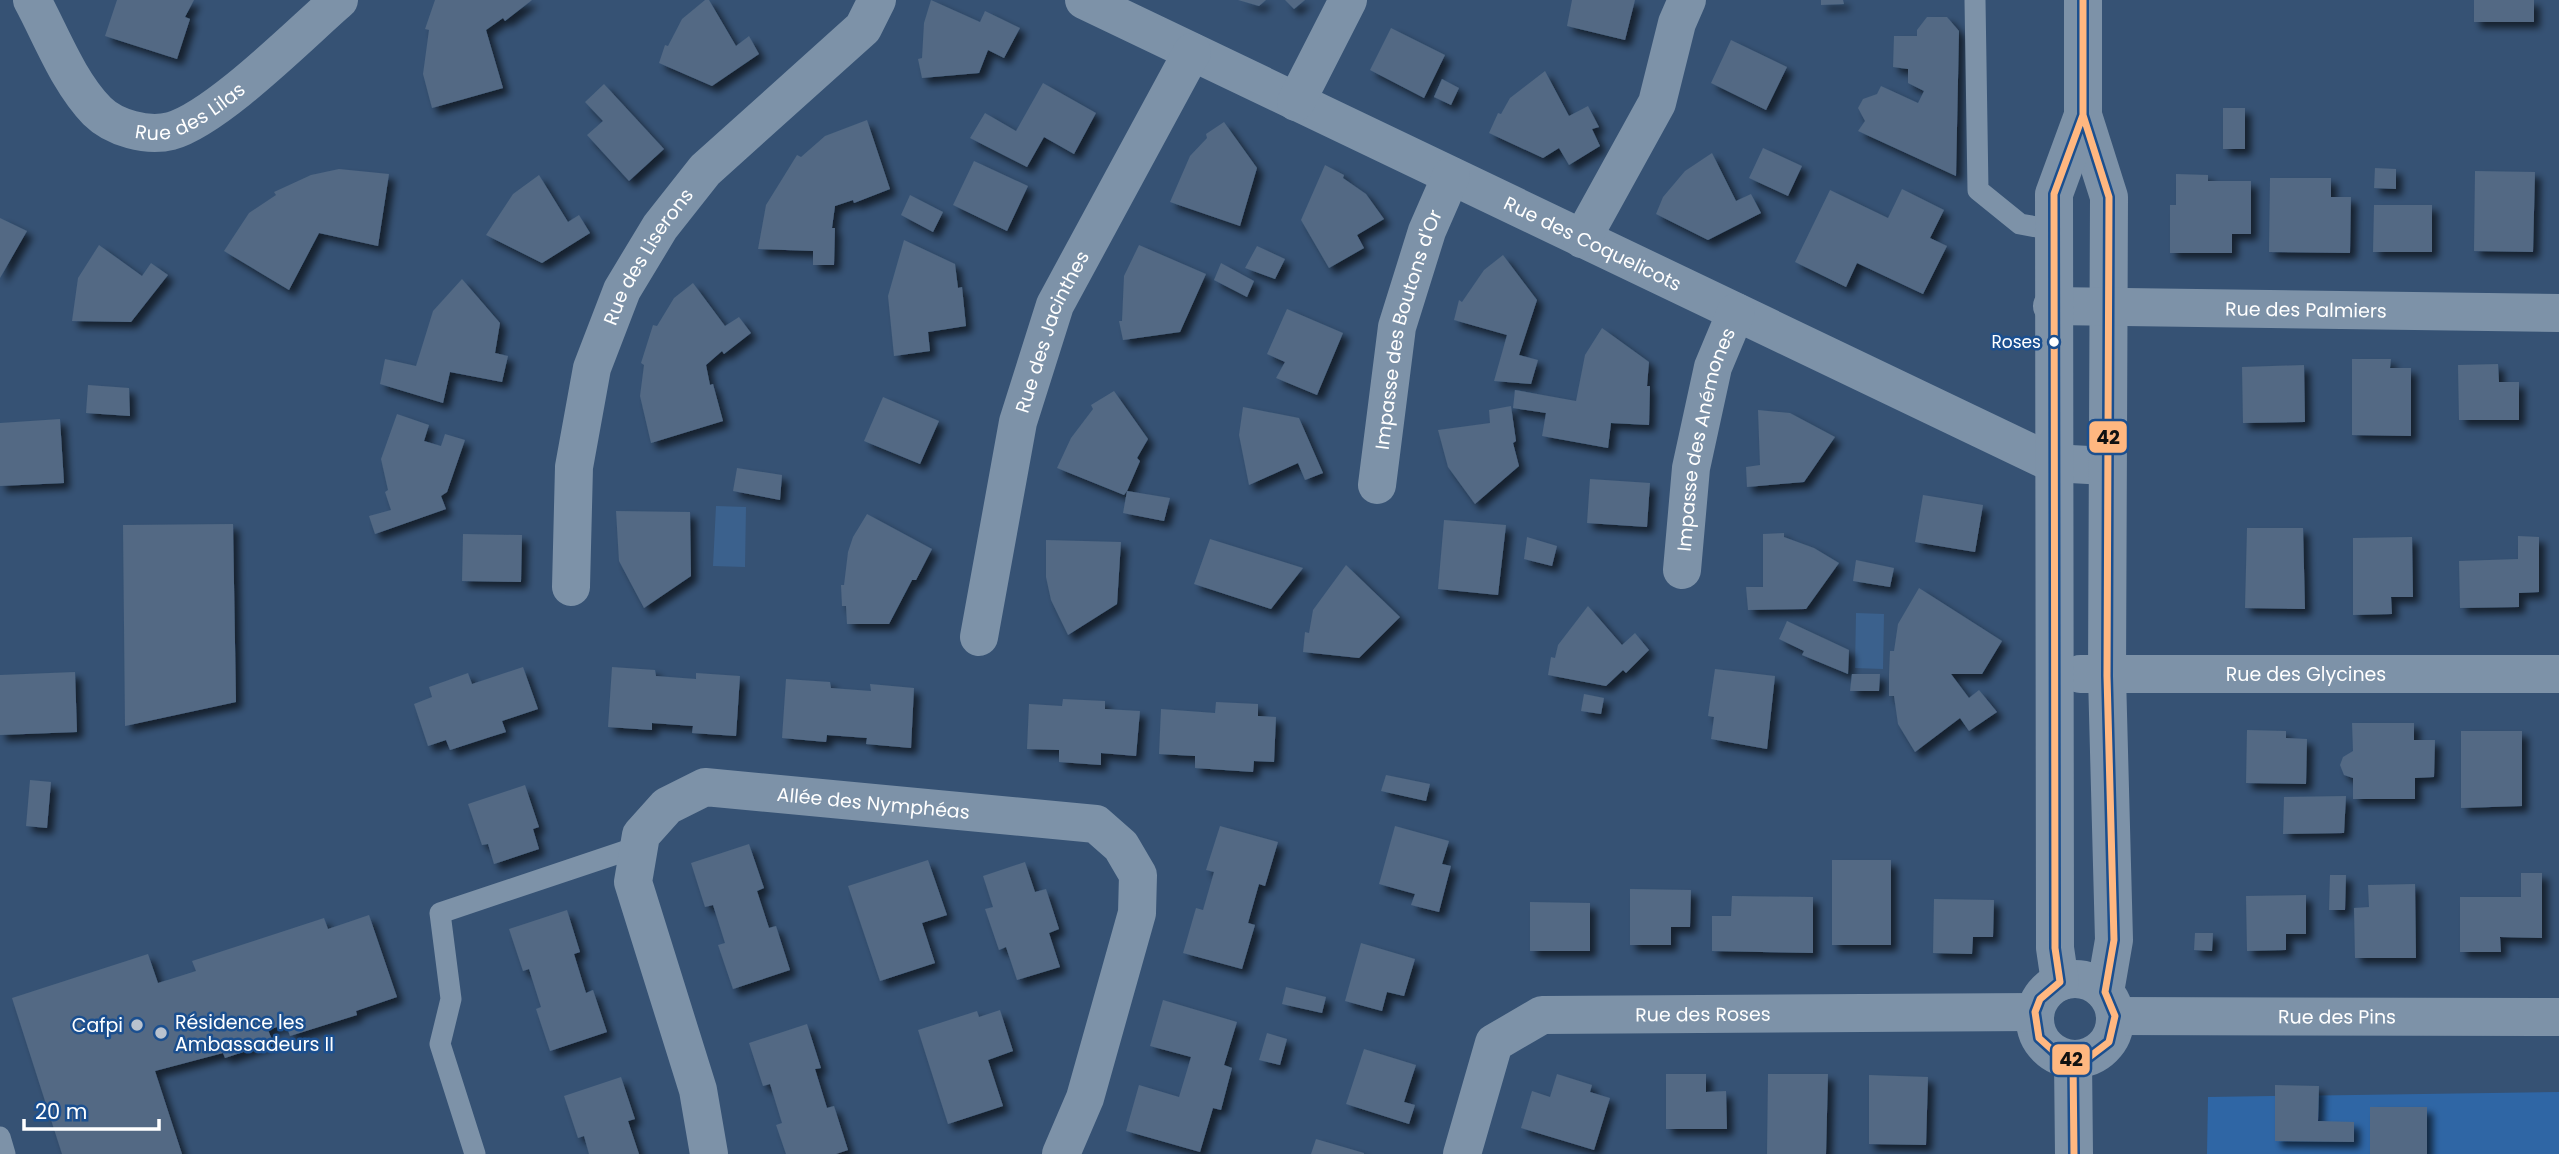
<svg xmlns="http://www.w3.org/2000/svg" width="2559" height="1154" font-family="Poppins,sans-serif">
	<style>
		.green { fill: #2f66a5 }
		.water { fill: #3b618d }
		.building { fill: #526984; filter: url(#shadow) }
		.lines { fill: none; stroke-linecap: round; stroke-linejoin: round }
		.lane { stroke: #7d92a8; stroke-width: 21 }
		.street { stroke: #7d92a8; stroke-width: 38 }
		.bus-1-casing { stroke: #1b4f8f; stroke-width: 12 }
		.bus-1 { stroke: #ffb780; stroke-width: 7 }
		.bus-dot { fill: #fff; stroke: #1b4f8f; stroke-width: 2.5 }
		.poi-dot { fill: #b9c2ce; stroke: #1b4f8f; stroke-width: 2.5 }
		.labels { text-anchor: middle; dominant-baseline: central; stroke-width: 5; stroke-linejoin: round; paint-order: stroke }
		.bus-label { font-size: 17px; fill: #fff; stroke: #1b4f8f; text-anchor: end }
		.street-label { font-size: 19px; fill: #fff; stroke: #1b4f8f }
		.poi-label { font-size: 19px; fill: #fff; stroke: #1b4f8f; text-anchor: start }
		.line-badge { stroke: #1b4f8f; stroke-width: 2.5 }
		.pale-badge-label { font-size: 19px; text-anchor: middle; font-weight: bold; fill: #111 }
	</style>
	<defs>
		<filter id="shadow"><feDropShadow dx="6" dy="6" stdDeviation="3.5" flood-color="#0009"/></filter>
	</defs>
	<rect width="100%" height="100%" fill="#365274"/>
	<!-- green -->
	<path class="green" d="M2559,1092V1154H2207L2208,1097Z"/>
	<!-- water -->
	<path class="water" d="M716,506L746,507L745,567L713,566Z
		M1856,613L1884,614L1883,669L1855,668Z"/>
	<!-- building -->
	<path class="building" d="M117,0H194L185,17L190,19L177,59L105,36Z
		M435,0H532L505,21L503,18L486,30L503,88L432,108L423,74L429,30L425,29Z
		M705,0H709L736,46L749,36L759,54L712,86L659,63L665,45L668,46L682,19Z
		M931,0L980,22L985,11L1020,28L1004,58L988,50L979,73L922,78L918,59L922,58L924,23Z
		M1238,0H1266L1259,6Z
		M1285,0H1305L1294,9Z
		M1572,0H1635L1625,40L1567,26Z
		M1821,0H1843L1844,4L1821,5Z
		M2474,0H2534V22H2474Z
		M1927,17H1947L1959,31L1956,176L1858,131L1865,121L1858,108L1863,99L1877,94L1881,86L1918,103L1924,91L1908,83V69L1893,67L1894,36H1917V30Z
		M1391,28L1445,55L1424,98L1370,70Z
		M1731,40L1787,67L1766,110L1711,83Z
		M1545,71L1569,116L1588,106L1599,127L1592,129L1600,146L1569,165L1559,148L1543,158L1489,133L1498,113L1501,114L1510,98Z
		M1442,79L1459,88L1451,105L1434,97Z
		M1043,83L1096,113L1074,154L1044,137L1027,167L970,138L985,113L1016,131Z
		M604,84L664,149L629,181L587,135L603,121L585,102Z
		M2223,108H2245V149H2223Z
		M867,120L890,189L854,203L853,200L835,206L832,228H835L834,265H813V251L758,249L766,205L797,155L801,157L825,136Z
		M1224,122L1257,168L1240,226L1170,202L1190,156L1207,138L1206,134Z
		M1763,148L1802,166L1788,196L1749,178Z
		M1712,153L1736,201L1751,194L1761,213L1708,240L1656,214L1663,197L1685,171Z
		M974,161L1028,186L1007,231L953,205Z
		M1325,165L1344,175L1343,178L1366,194L1384,219L1357,235L1364,248L1329,268L1301,220Z
		M2375,168L2396,169V189L2374,188Z
		M339,169L389,174L378,246L319,233L289,290L224,251L249,213L276,195L274,192L311,175Z
		M2475,171L2535,172L2533,252L2474,251Z
		M2176,174L2208,175V181H2251V234H2232V253H2170V205H2176Z
		M539,175L568,222L579,215L590,233L542,263L486,235L513,194Z
		M2270,178H2331V197H2351L2350,253L2269,252Z
		M1902,189L1944,210L1930,238L1947,246L1923,294L1857,263L1846,287L1795,262L1830,190L1888,218Z
		M910,195L943,212L933,232L901,215Z
		M2374,205H2432V252H2373Z
		M0,218L27,231L0,278Z
		M904,240L955,264L958,288L962,287L966,326L928,332L930,351L894,356L888,296Z
		M99,245L142,276L151,263L168,275L131,322L72,321L78,278Z
		M1139,245L1206,274L1180,332L1123,340L1119,321H1122L1124,276Z
		M1257,246L1285,259L1275,279L1245,268Z
		M1503,255L1537,300L1519,355L1538,360L1531,384L1494,381L1507,335L1454,320L1459,300L1462,302L1484,270Z
		M1221,263L1254,281L1247,297L1214,280Z
		M462,279L500,323L495,353L508,356L502,382L450,372L443,403L380,384L385,359L416,366L433,311Z
		M693,283L725,326L739,317L751,333L724,354L722,351L706,365L710,385L713,384L723,421L651,443L640,396L644,365L641,363L653,325L657,326L674,298Z
		M1287,309L1343,333L1317,395L1276,378L1285,362L1267,354Z
		M1602,328L1649,362L1647,386H1650L1649,425L1611,423L1608,448L1542,436L1546,413L1513,408L1515,390L1576,401L1585,355Z
		M2352,359H2391L2390,368H2411V436L2352,435Z
		M2498,364L2499,382H2519V420H2459L2458,365Z
		M2304,365L2305,422L2243,423L2242,367Z
		M88,385L129,388L130,416L86,413Z
		M1114,391L1148,439L1137,458L1140,461L1127,491L1170,498L1164,521L1123,513L1127,491L1124,495L1057,468L1071,438L1093,409L1091,405Z
		M883,397L939,421L920,464L864,441Z
		M1511,406L1516,441L1513,443L1519,466L1475,504L1448,467L1438,430L1490,423L1489,410Z
		M1243,407L1299,418L1323,473L1305,480L1298,463L1249,485L1239,435Z
		M1758,410L1790,413L1835,437L1804,482L1747,487L1746,467L1760,465Z
		M397,414L429,425L424,441L441,446L445,434L465,440L447,492L441,496L446,509L375,534L369,516L391,510L385,492L388,490L381,459Z
		M60,419L64,483L0,486V423Z
		M737,468L782,475L780,500L733,491Z
		M1590,479L1650,483L1647,527L1587,523Z
		M1923,495L1983,505L1975,552L1915,542Z
		M616,511L690,512L691,576L644,608L619,561Z
		M867,514L932,549L916,580H912L889,624H847L846,606H842L841,585H844L848,552L853,537Z
		M1444,520L1506,525L1498,595L1438,589Z
		M233,524L236,702L125,726L123,525Z
		M2247,528H2303L2305,609L2245,608Z
		M1784,533V537L1814,548L1839,563L1806,609L1748,610L1746,587H1763V534Z
		M463,534L522,535L521,582L462,581Z
		M2518,536L2539,537V592L2519,593V607L2460,608L2459,561L2518,559Z
		M1527,537L1557,546L1552,566L1524,559Z
		M2412,537L2413,597H2391L2392,614L2353,615V538Z
		M1210,539L1303,568L1271,609L1194,584Z
		M1046,540L1121,542L1117,604L1068,635L1051,600L1046,577Z
		M1856,560L1894,568L1890,587L1853,581Z
		M1346,565L1400,617L1359,658L1303,652L1305,632L1309,633L1313,610Z
		M1919,588L2002,641L1982,674H1951L1969,698L1979,690L1997,712L1969,731L1960,718L1915,752L1898,724L1894,696H1889V674L1890,651H1894L1898,624Z
		M1588,606L1622,645L1635,633L1649,650L1626,673L1623,670L1606,686L1548,675L1551,657L1555,658L1558,645Z
		M1787,621L1849,650L1848,674L1802,655L1804,651L1779,639Z
		M523,667L538,709L502,721L506,732L490,737L450,750L446,740L428,746L414,704L432,697L429,687L468,673L472,684Z
		M612,667L655,670L656,676L696,679V673L740,676L736,736L692,733L693,726L652,723V730L608,727Z
		M1715,669L1775,676L1767,749L1711,739L1714,717L1708,716Z
		M75,672L77,732L0,735V675Z
		M1852,674H1880L1879,691H1850Z
		M786,679L830,682L831,688L871,691L870,684L914,688L911,748L866,744L867,738L827,735L826,742L782,738Z
		M1584,694L1604,698L1601,714L1581,711Z
		M1063,699L1105,701V709L1140,711L1136,756L1101,753V765L1059,762V750L1027,749L1029,704L1062,706Z
		M1216,702L1258,704V716L1276,717L1274,762L1254,761L1253,772L1195,768V756L1159,754L1161,709L1215,713Z
		M2352,723H2414V740H2435L2434,777L2415,778V799H2353V778L2344,775L2340,765L2343,757L2353,751Z
		M2247,730L2286,731V738L2307,739L2306,784L2246,783Z
		M2461,731H2522V806L2461,808Z
		M1386,775L1430,784L1426,801L1381,791Z
		M30,780L51,782L47,828L26,826Z
		M525,785L539,827L533,829L539,849L494,864L488,844L482,845L468,804Z
		M2346,796L2344,833L2283,834L2284,797Z
		M1220,826L1278,842L1265,886L1259,884L1248,923L1255,925L1242,969L1183,953L1196,908L1203,910L1214,872L1206,870Z
		M1395,826L1449,841L1442,864L1451,866L1439,912L1411,905L1415,894L1379,884Z
		M749,844L764,888L757,891L769,928L776,926L790,970L733,989L718,945L725,943L713,905L705,907L691,863Z
		M928,860L947,915L922,923L935,963L880,981L848,886Z
		M1832,860H1891V945H1832Z
		M1025,862L1035,892L1046,889L1059,929L1049,933L1060,967L1017,980L1006,947L999,950L985,909L993,907L983,876Z
		M2521,873H2542V938L2500,937L2501,952H2460V897H2521Z
		M2330,875H2346L2345,910H2329Z
		M2415,884L2416,958H2355L2354,908L2369,907L2368,885Z
		M1630,889L1691,890L1690,927H1671V945H1630Z
		M2306,895V934H2286V950L2247,951L2246,896Z
		M1732,896L1813,897V953L1712,951V916H1731Z
		M1934,899L1994,900L1993,937H1973L1972,954L1933,953Z
		M1530,902L1590,903V951H1530Z
		M567,910L580,952L574,954L586,993L593,990L607,1032L550,1051L536,1009L541,1007L529,969L523,971L509,929Z
		M369,915L397,997L356,1011L357,1015L290,1036L286,1024L268,1030L273,1042L225,1058L223,1053L155,1071L182,1154H62L12,998L148,954L158,983L196,971L192,961L324,918L328,929Z
		M2195,933H2213L2212,951L2194,950Z
		M1361,943L1415,959L1404,996L1387,992L1382,1011L1345,1001Z
		M1286,987L1326,997L1322,1013L1282,1004Z
		M1163,1000L1237,1022L1224,1065L1232,1068L1221,1110L1213,1108L1200,1152L1126,1131L1139,1085L1179,1097L1191,1057L1150,1046Z
		M1000,1010L1013,1051L988,1060L1003,1106L948,1124L918,1030L977,1011L979,1017Z
		M807,1024L821,1068L815,1069L827,1108L834,1106L848,1150L836,1154H786L776,1125L782,1123L770,1084L763,1086L749,1043Z
		M1267,1033L1287,1039L1280,1065L1259,1060Z
		M1364,1049L1416,1065L1404,1102L1415,1105L1409,1124L1346,1104Z
		M1557,1074L1592,1085L1590,1092L1610,1098L1594,1150L1521,1128L1532,1091L1550,1097Z
		M1666,1074H1706V1092L1726,1091L1727,1129H1666Z
		M1768,1074H1828L1826,1154H1767Z
		M1869,1075L1928,1077L1926,1145L1869,1144Z
		M621,1077L635,1119L628,1121L639,1154H589L584,1136L578,1138L564,1096Z
		M2275,1085L2319,1086L2318,1121L2354,1122V1142L2275,1141Z
		M2370,1107H2427V1154H2370Z
		M1316,1139L1364,1153V1154H1311Z"/>
	<g class="lines">
		<!-- lane -->
		<path class="lane" d="M1975,0L1978,190L2020,224L2053,230
			M0,1137L5,1154
			M475,1154L440,1044L451,999L440,913L640,846"/>
		<!-- street -->
		<g class="street">
			<path id="s1" d="M32,0C52,37 68,81 97,111C114,128 147,137 171,131C217,118 300,34 339,0"/>
			<path id="s2" d="M1084,0L2052,463L2107,466"/>
			<path d="M2083,0V115L2109,197L2107,676L2114,940L2105,992"/>
			<path d="M1296,102L1348,0"/>
			<path d="M1582,239L1657,103L1677,23L1687,0"/>
			<path id="s3" d="M2052,306L2559,313"/>
			<path id="s4" d="M1377,485L1397,327L1427,231L1451,176"/>
			<path id="s5" d="M1682,570L1691,468L1713,367L1736,312"/>
			<path id="s6" d="M571,587L574,467L592,368L622,290L660,227L705,170L863,28L877,0"/>
			<path id="s7" d="M979,637L1018,422L1055,305L1192,52"/>
			<path id="s8" d="M2080,674H2559"/>
			<circle cx="2075" cy="1019" r="40"/>
			<path d="M2060,982L2055,948L2054,194L2083,115"/>
			<path id="s9" d="M2115,1016L2559,1017"/>
			<path d="M2073,1060L2074,1154"/>
			<path id="s10" d="M709,1154L698,1090L633,882L641,835L667,806L705,787L1096,824L1121,846L1138,875L1137,913L1085,1098L1061,1154"/>
			<path id="s11" d="M1462,1154L1494,1043L1542,1015L2035,1012"/>
		</g>
		<defs>
			<path id="bus-1" d="M2083,0V115
				M2083,115L2109,197L2107,676L2114,940L2105,992L2115,1016L2109,1042L2088,1058L2073,1060L2060,1057L2039,1038L2035,1012L2040,999L2060,982L2055,948L2054,194Z
				M2073,1060L2074,1154"/>
		</defs>
		<!-- bus-1 casing -->
		<use href="#bus-1" class="bus-1-casing"/>
		<!-- bus-1 -->
		<use href="#bus-1" class="bus-1"/>
	</g>
	<!-- markers -->
	<circle class="bus-dot" cx="2054" cy="342" r="6"/>
	<g class="poi-dot">
		<circle cx="137" cy="1025" r="7"/>
		<circle cx="161" cy="1033" r="7"/>
	</g>
	<g class="labels">
		<!-- bus labels -->
		<g class="bus-label">
			<text x="2041" y="342">Roses</text>
		</g>
		<!-- street labels -->
		<g class="street-label">
			<text stroke="none"><textPath href="#s1" startOffset="233">Rue des Lilas</textPath></text>
			<text stroke="none"><textPath href="#s2" startOffset="564">Rue des Coquelicots</textPath></text>
			<text stroke="none"><textPath href="#s6" startOffset="346">Rue des Liserons</textPath></text>
			<text stroke="none"><textPath href="#s3" startOffset="254">Rue des Palmiers</textPath></text>
			<text stroke="none"><textPath href="#s4" startOffset="159">Impasse des Boutons d'Or</textPath></text>
			<text stroke="none"><textPath href="#s7" startOffset="315">Rue des Jacinthes</textPath></text>
			<text stroke="none"><textPath href="#s5" startOffset="133">Impasse des Anémones</textPath></text>
			<text stroke="none"><textPath href="#s8" startOffset="226">Rue des Glycines</textPath></text>
			<text stroke="none"><textPath href="#s10" startOffset="581">Allée des Nymphéas</textPath></text>
			<text stroke="none"><textPath href="#s11" startOffset="332">Rue des Roses</textPath></text>
			<text stroke="none"><textPath href="#s9" startOffset="222">Rue des Pins</textPath></text>
		</g>
		<!-- poi labels -->
		<g class="poi-label">
			<text x="175" y="1022">Résidence les<tspan x="175" dy="22">Ambassadeurs II</tspan></text>
			<text x="123" y="1025" text-anchor="end">Cafpi</text>
		</g>
	</g>
	<g class="line-badge">
		<rect x="2088" y="420" width="40" height="34" rx="7" fill="#ffb780"/>
		<rect x="2051" y="1043" width="40" height="33" rx="7" fill="#ffb780"/>
	</g>
	<g class="pale-badge-label">
		<text x="2108" y="444">42</text>
		<text x="2071" y="1066">42</text>
	</g>
	<!-- scale -->
	<path d="M24 1119v10h135v-10" fill="none" stroke="#ffffff" stroke-width="3.5"/>
	<text x="35" y="1119" font-size="21" fill="#ffffff" stroke="#1b4f8f" stroke-width="5" paint-order="stroke">20 m</text>
</svg>
